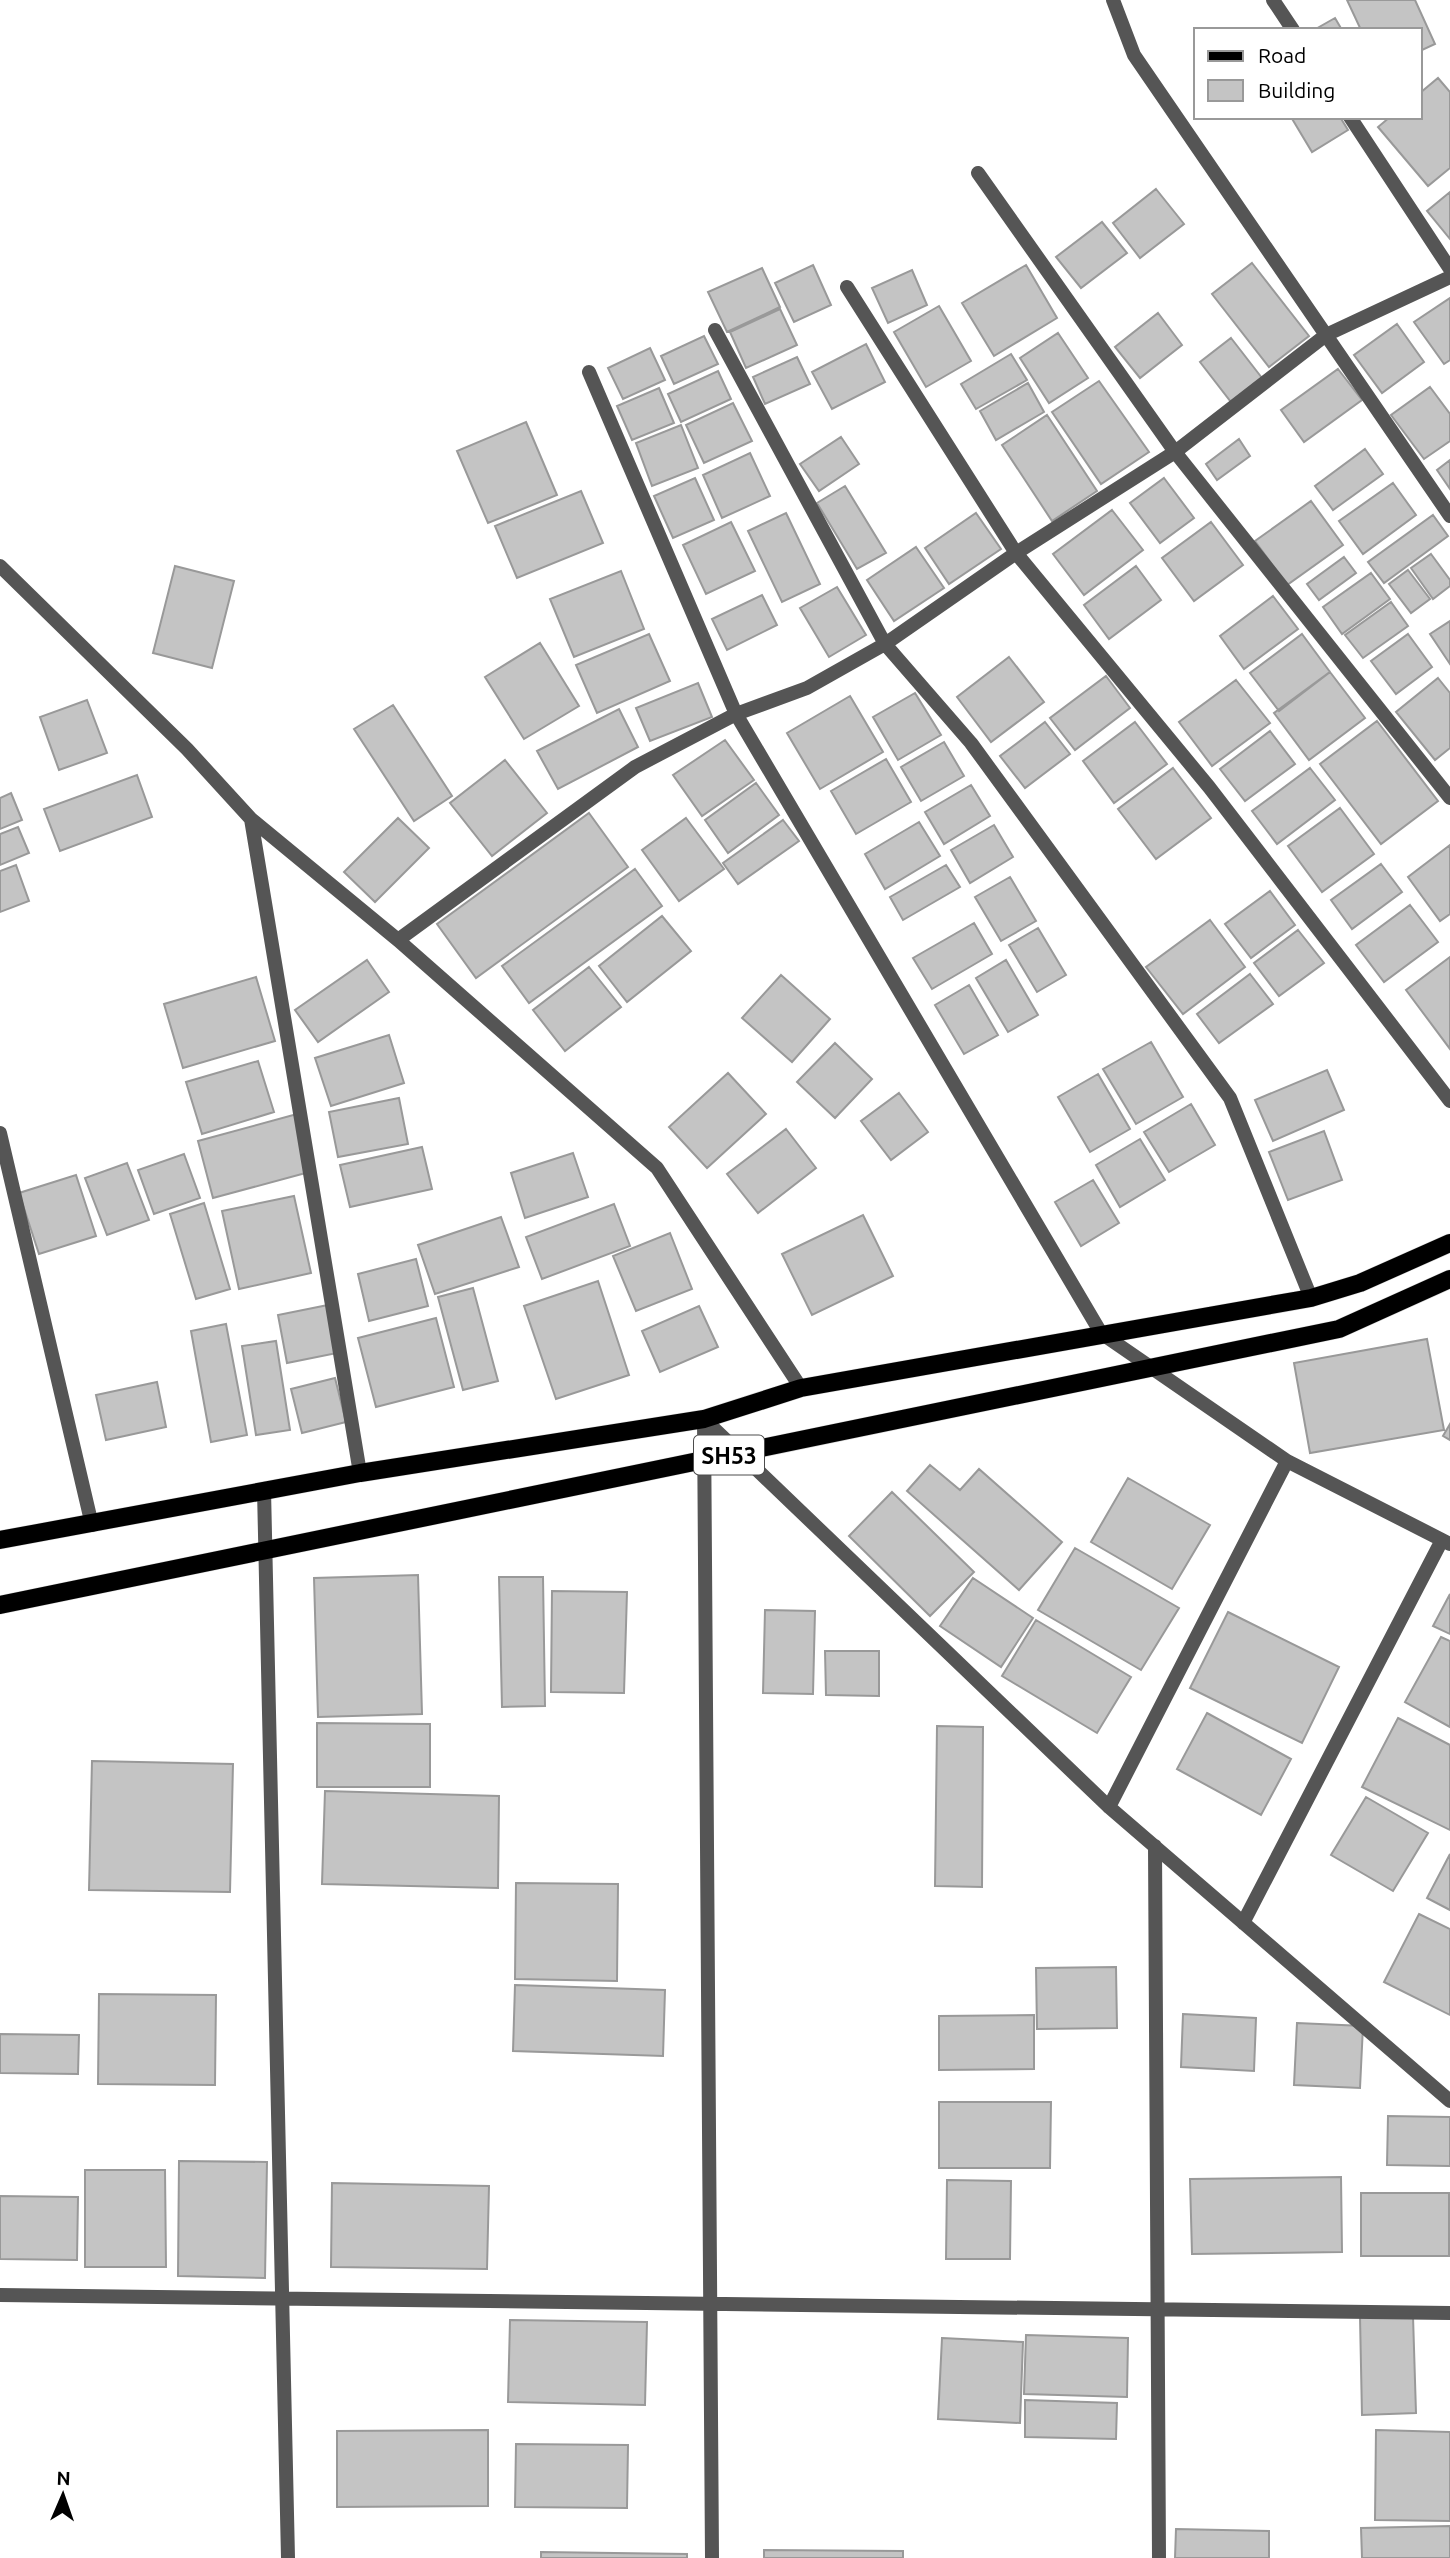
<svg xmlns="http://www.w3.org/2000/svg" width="1450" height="2558" font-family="Ubuntu,sans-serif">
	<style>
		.building { fill: #c4c4c4; stroke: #999; stroke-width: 2 }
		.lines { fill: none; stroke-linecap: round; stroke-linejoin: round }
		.primary-casing { stroke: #dbdbdb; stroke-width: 19 }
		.minor { stroke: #555; stroke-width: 14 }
		.primary { stroke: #000; stroke-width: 18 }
		.labels { text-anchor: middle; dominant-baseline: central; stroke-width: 7; stroke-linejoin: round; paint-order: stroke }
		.shield { fill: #fff; stroke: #4c4c4c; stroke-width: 2 }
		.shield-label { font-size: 23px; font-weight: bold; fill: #000 }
	</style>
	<rect width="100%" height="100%" fill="#fff"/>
	<!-- building -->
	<path class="building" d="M1347,0H1415L1435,44L1420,51V30H1361Z
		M1335,18L1342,30H1314Z
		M1438,78L1450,92V168L1428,186L1378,127L1390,117H1420V93Z
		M1291,117H1340L1348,130L1312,152Z
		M1156,189L1184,224L1140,258L1113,223Z
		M1450,192V239L1427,211Z
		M1102,222L1127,253L1081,288L1056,257Z
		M1252,263L1309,336L1269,367L1212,294Z
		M813,265L831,305L794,322L775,283Z
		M1026,265L1057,318L994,356L962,303Z
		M762,268L780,307L727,332L708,292Z
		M912,270L927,305L888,323L872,288Z
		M1450,298V360L1444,364L1414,322Z
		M939,306L971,361L926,387L894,332Z
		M780,309L797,345L746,368L730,332Z
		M1158,313L1182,345L1140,378L1115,347Z
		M1397,324L1424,362L1382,393L1354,355Z
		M1058,333L1088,378L1049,403L1020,358Z
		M704,336L718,364L674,384L661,356Z
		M1231,338L1262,378L1231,402L1200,362Z
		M866,344L885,382L832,409L812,372Z
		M650,348L665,380L623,399L608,368Z
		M1011,354L1027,380L976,409L961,384Z
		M797,357L810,384L765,404L753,377Z
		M1338,369L1362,400L1304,442L1281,410Z
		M718,371L731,399L681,422L668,394Z
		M1099,381L1149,452L1101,484L1052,412Z
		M1028,383L1044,412L996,440L980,411Z
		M1430,387L1450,414V441L1424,459L1391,415Z
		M659,388L674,423L632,440L617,406Z
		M733,403L752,441L704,463L686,425Z
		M1047,415L1097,491L1052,521L1002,445Z
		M526,422L557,495L488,523L457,451Z
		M681,425L698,468L652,486L636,443Z
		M841,437L859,464L819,491L800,464Z
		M1239,439L1250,456L1217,480L1206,464Z
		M1365,449L1383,474L1333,510L1315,486Z
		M750,453L770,496L722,518L703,475Z
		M1450,460V489L1437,470Z
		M695,478L714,520L673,538L654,496Z
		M1164,478L1194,518L1160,543L1130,503Z
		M1393,483L1416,515L1363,554L1339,521Z
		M845,486L886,553L857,569L817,503Z
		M581,491L603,543L517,578L495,526Z
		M1311,501L1343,545L1287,585L1255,541Z
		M1112,510L1143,550L1084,595L1053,554Z
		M786,513L820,584L782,602L748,531Z
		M976,513L1001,549L949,584L925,548Z
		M1433,515L1448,536L1384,583L1368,562Z
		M731,522L755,571L706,594L683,545Z
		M1211,522L1243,565L1194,601L1162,558Z
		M916,547L944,588L894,621L867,580Z
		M1431,554L1450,580V586L1433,599L1411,568Z
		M1344,557L1356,573L1319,600L1307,584Z
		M175,566L234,581L212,668L153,653Z
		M1136,566L1161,600L1109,639L1084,605Z
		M1408,570L1430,599L1411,613L1389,584Z
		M621,571L644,629L574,657L550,599Z
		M1371,573L1390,599L1342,634L1323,607Z
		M837,587L866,635L829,657L800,608Z
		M762,595L777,625L727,650L712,619Z
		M1273,596L1298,629L1244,669L1220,636Z
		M1391,602L1408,626L1363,658L1345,635Z
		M1450,621V664L1430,634Z
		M649,634L670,681L597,713L576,665Z
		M1302,634L1330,672L1279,711L1250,673Z
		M1408,634L1432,667L1396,694L1371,661Z
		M540,643L579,706L524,739L485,677Z
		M1009,657L1044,702L991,742L957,697Z
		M1330,672L1365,718L1309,760L1274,713Z
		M1106,676L1130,708L1075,750L1050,718Z
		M1438,678L1450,693V748L1435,760L1396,712Z
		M1236,680L1270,723L1212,766L1179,722Z
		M698,683L712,717L650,741L636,708Z
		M915,693L941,735L898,760L873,717Z
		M850,696L883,752L820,789L787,733Z
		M87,700L107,753L59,770L40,717Z
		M393,705L452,796L414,821L354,729Z
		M619,709L638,747L558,789L537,751Z
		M1377,721L1438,801L1381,844L1320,764Z
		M1045,722L1070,754L1025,788L1000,756Z
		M1135,722L1167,764L1114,803L1083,761Z
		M1270,731L1295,764L1245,801L1220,769Z
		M725,740L754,780L702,816L673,775Z
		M944,742L964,776L921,801L901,767Z
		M886,759L911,802L856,834L831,791Z
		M505,760L547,813L492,856L450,803Z
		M1173,768L1211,818L1156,859L1118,809Z
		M1310,768L1335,800L1277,844L1252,811Z
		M137,775L152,817L60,851L44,809Z
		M756,783L779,815L728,853L705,820Z
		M971,785L990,816L944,844L925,812Z
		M11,793L22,820L0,829V798Z
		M1340,808L1374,854L1322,892L1288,846Z
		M589,813L628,867L476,978L437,924Z
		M398,818L429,848L375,902L344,872Z
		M686,818L724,869L679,901L642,850Z
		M783,820L799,841L738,884L723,863Z
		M919,822L940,856L885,889L865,854Z
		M994,825L1013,857L970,883L951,850Z
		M18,827L29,853L0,865V834Z
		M1450,845V914L1440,921L1408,877Z
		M1381,864L1402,892L1352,929L1331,900Z
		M16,865L29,901L0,912V871Z
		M946,865L960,887L903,920L890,897Z
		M635,869L662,906L529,1003L502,966Z
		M1010,877L1036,921L1001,941L975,897Z
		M1270,891L1295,925L1251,958L1225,924Z
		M1410,905L1438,942L1384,982L1356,945Z
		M662,916L691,951L627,1002L599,966Z
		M1210,920L1245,967L1183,1014L1146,967Z
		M974,923L992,954L932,989L913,958Z
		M1038,928L1066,975L1037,992L1009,945Z
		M1298,930L1324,963L1279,996L1254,963Z
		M1450,957V1049L1406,990Z
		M367,960L389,992L318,1042L295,1010Z
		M1006,960L1038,1015L1008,1032L976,978Z
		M589,967L621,1007L565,1051L533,1010Z
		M1250,974L1273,1004L1219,1043L1197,1014Z
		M781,975L830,1019L792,1062L742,1018Z
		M256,977L275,1041L183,1068L164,1004Z
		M969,985L998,1035L964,1054L935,1005Z
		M389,1035L404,1083L331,1106L315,1058Z
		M1151,1042L1183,1097L1136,1124L1103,1069Z
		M835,1043L872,1079L835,1118L797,1082Z
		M258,1061L274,1112L202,1134L186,1082Z
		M1327,1070L1344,1110L1273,1141L1255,1100Z
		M728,1073L766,1114L707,1168L669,1127Z
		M1098,1074L1130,1129L1090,1152L1058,1097Z
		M899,1093L928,1132L891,1160L861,1121Z
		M399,1098L408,1144L338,1157L329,1112Z
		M1191,1104L1215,1145L1169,1172L1144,1132Z
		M297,1114L313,1171L213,1198L198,1141Z
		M786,1129L816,1168L758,1213L727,1174Z
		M1324,1131L1342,1180L1288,1200L1269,1152Z
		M1140,1139L1165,1180L1120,1207L1096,1165Z
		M422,1147L432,1189L350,1207L340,1165Z
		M573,1153L588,1197L525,1218L511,1173Z
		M184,1154L200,1198L154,1214L138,1170Z
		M127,1163L149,1220L107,1235L85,1178Z
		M76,1175L96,1236L39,1254L19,1193Z
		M1093,1180L1119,1223L1081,1246L1055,1202Z
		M294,1196L311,1273L239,1289L222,1211Z
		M204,1203L230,1289L196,1299L170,1214Z
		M614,1204L630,1246L542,1279L526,1237Z
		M863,1215L893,1276L812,1315L782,1254Z
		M501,1217L519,1267L435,1294L418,1245Z
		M670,1233L692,1289L636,1311L613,1256Z
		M416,1259L428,1306L369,1321L358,1274Z
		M598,1281L629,1375L556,1399L524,1306Z
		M473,1288L498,1381L463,1390L438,1297Z
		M328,1305L337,1353L287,1363L278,1315Z
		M699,1306L718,1347L660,1372L642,1331Z
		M436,1318L454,1387L376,1407L358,1338Z
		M226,1324L247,1435L211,1442L191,1331Z
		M1427,1339L1444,1430L1310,1453L1294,1363Z
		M276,1341L290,1430L256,1435L242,1346Z
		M335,1378L346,1422L302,1433L291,1389Z
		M157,1382L166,1427L106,1440L96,1395Z
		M1450,1424V1440L1443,1436Z
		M930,1465L960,1490L979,1469L1062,1542L1019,1590L907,1491Z
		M1128,1478L1210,1525L1172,1589L1091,1542Z
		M892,1492L974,1572L930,1616L849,1536Z
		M1075,1548L1179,1608L1141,1670L1038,1610Z
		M418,1575L422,1714L318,1717L314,1578Z
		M499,1577H543L545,1706L502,1707Z
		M973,1578L1033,1618L1001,1667L940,1626Z
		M552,1591L627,1592L624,1693L551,1692Z
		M1450,1594V1634L1433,1626Z
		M765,1610L815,1611L813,1694L763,1693Z
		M1228,1612L1339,1667L1302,1743L1190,1688Z
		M1036,1620L1131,1677L1097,1733L1002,1676Z
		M1441,1637L1450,1641V1727L1405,1702Z
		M825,1651H879V1696L826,1695Z
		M1207,1713L1291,1759L1261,1815L1177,1769Z
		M1398,1718L1450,1745V1830L1362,1787Z
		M317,1723L430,1724V1787H317Z
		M937,1726L983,1727L982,1887L935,1886Z
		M92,1761L233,1764L230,1892L89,1890Z
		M325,1791L499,1796L498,1888L322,1884Z
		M1366,1797L1428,1833L1393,1891L1331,1855Z
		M1450,1854V1910L1427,1898Z
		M516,1883L618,1884L617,1981L515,1979Z
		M1419,1914L1450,1929V2015L1384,1982Z
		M1116,1967L1117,2028L1037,2029L1036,1968Z
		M515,1985L665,1990L663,2056L513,2051Z
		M99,1994L216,1995L215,2085L98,2084Z
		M1183,2014L1256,2018L1254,2071L1181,2067Z
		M1034,2015V2069L939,2070V2016Z
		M1297,2023L1363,2026L1360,2088L1294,2085Z
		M0,2034L79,2035L78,2074L0,2073Z
		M939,2102H1051L1050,2168H939Z
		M1388,2116L1450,2117V2166L1387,2165Z
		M179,2161L267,2162L265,2278L178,2276Z
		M85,2170H165L166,2267H85Z
		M1341,2177L1342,2252L1192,2254L1190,2179Z
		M947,2180L1011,2181L1010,2259H946Z
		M332,2183L489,2186L487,2269L331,2267Z
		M1361,2193H1449V2256H1361Z
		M0,2196L78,2197L77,2260L0,2259Z
		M1413,2316L1416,2413L1362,2415L1360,2317Z
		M510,2320L647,2322L645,2405L508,2402Z
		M1026,2335L1128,2338L1127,2397L1024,2394Z
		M942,2338L1023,2342L1020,2423L938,2419Z
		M1025,2400L1117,2403L1116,2439L1025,2437Z
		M488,2430V2506L337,2507V2431Z
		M1376,2430L1450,2432V2521L1375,2520Z
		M516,2444L628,2445L627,2508L515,2507Z
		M1450,2526V2558H1362L1361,2528Z
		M1176,2529L1269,2531V2558H1175Z
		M764,2550L903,2551V2558H764Z
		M541,2552L687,2554V2558H541Z"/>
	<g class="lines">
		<defs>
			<path id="primary" d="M0,1540L360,1473L704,1419L801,1388L1311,1298L1360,1283L1450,1243
				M0,1605L1339,1329L1450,1279"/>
		</defs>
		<!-- primary casing -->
		<use href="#primary" class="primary-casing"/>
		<!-- minor -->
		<path class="minor" d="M1113,0L1134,55L1450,516
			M1273,0L1293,30
			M1350,117L1450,269
			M978,173L1175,452L1450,798
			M847,287L1016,553L1209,787L1450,1101
			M715,330L885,644L971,743L1230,1098L1311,1298
			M589,372L736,714L1101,1333L1287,1461L1450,1544
			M0,566L187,749L251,819L398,940L657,1168L801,1388
			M251,819L360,1473
			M398,940L635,767L736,714L807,688L885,644L1016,553L1175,452L1326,335L1450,277
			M0,1133L92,1525
			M704,1419L712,2558
			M704,1419L1109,1807L1450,2101
			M264,1490L288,2558
			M1109,1807L1287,1461
			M1155,1846L1159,2558
			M1243,1923L1442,1540
			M0,2295L1450,2313"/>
		<!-- primary -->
		<use href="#primary" class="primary"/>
	</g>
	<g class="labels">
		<!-- shield labels -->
		<rect class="shield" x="694" y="1435.5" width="70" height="39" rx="5"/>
		<g class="shield-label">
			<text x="729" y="1455">SH53</text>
		</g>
	</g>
	<!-- legend -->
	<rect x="1194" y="28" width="228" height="91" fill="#ffffff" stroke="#999999" stroke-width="2"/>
	<rect x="1208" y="51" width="35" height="10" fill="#000000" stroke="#999999" stroke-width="2"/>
	<text x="1258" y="63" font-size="21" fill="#000000">Road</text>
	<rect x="1208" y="80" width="35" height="21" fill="#c4c4c4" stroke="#999999" stroke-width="2"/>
	<text x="1258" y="98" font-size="21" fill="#000000">Building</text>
	<!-- north arrow -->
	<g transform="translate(63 2495) rotate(2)" stroke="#ffffff" stroke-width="5" paint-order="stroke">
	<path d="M0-5L12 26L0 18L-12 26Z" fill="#000000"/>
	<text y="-10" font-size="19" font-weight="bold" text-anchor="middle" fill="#000000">N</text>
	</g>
</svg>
